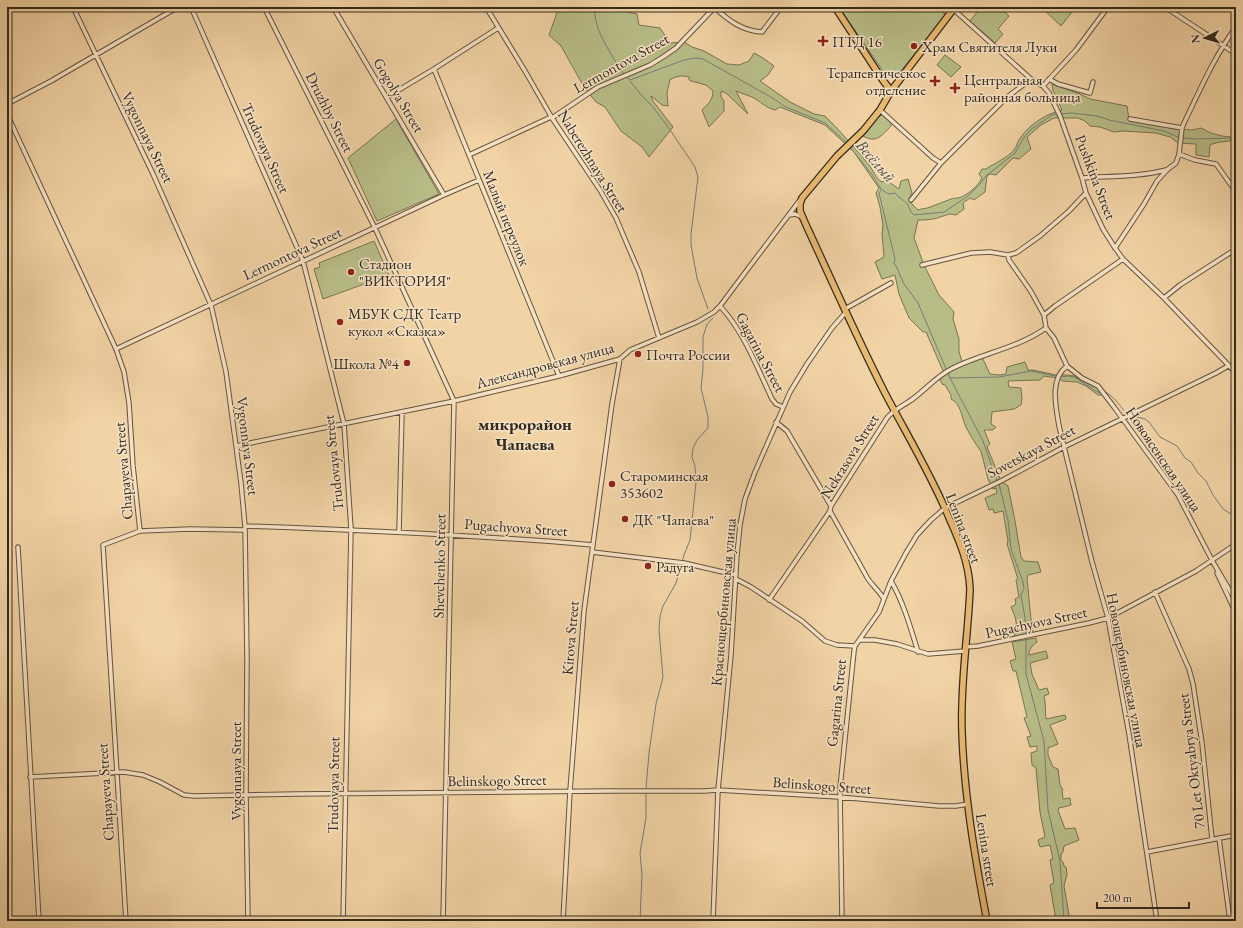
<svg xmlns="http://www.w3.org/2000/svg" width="1243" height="928" font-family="'EB Garamond',serif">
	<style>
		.green { fill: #b8bd88; stroke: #767454 }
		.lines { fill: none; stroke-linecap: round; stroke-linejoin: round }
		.stream { stroke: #767d78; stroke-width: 1 }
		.street-casing { stroke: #635440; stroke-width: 5.5 }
		.primary-casing { stroke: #332a1f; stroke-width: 8 }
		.street { stroke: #f7e2c4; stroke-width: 3.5 }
		.primary { stroke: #e9ba72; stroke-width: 5.5 }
		.poi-dot { fill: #8f2418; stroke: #f7e2c4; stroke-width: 1.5 }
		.labels { text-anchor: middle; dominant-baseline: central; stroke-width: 3; stroke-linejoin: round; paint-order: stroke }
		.poi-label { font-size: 15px; fill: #332a1f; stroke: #f7e2c4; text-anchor: start }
		.street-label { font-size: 15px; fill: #332a1f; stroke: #f7e2c4 }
		.water-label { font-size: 16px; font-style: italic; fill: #4f4c44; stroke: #f7e2c4 }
		.quarter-label { font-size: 17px; font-weight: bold; fill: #332a1f; stroke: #f7e2c4 }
	</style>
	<rect width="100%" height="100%" fill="#f2d3a5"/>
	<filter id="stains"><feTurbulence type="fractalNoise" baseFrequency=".005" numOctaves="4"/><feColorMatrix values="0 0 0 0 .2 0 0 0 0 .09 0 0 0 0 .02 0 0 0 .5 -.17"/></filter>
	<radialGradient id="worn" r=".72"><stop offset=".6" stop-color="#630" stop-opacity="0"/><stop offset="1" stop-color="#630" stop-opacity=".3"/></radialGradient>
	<!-- green -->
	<path class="green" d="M559,7H602L637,14L639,25L660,28L670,43L684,42L692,47L704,51L727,64L739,65L749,61L754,53L763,58L774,66L768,75L760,81L790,102L814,114L825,116C841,132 855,148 869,165C873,170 876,179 882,182L886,180L899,189L901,181L908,179L912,193L909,199L912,204L918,210C923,208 926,209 930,207C937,204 944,202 951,199C957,197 951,199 958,198C967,196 978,186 982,178L979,174L982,169H986C993,164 1009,157 1014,150C1017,147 1017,141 1021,137C1030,124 1046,114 1062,110L1053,90L1052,84L1080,94L1090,99L1127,106L1129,120L1176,129L1192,130L1201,128L1211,133L1222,136L1232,137L1236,136V140C1228,142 1218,141 1210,145L1209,157L1196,155V144L1178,143L1170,137L1156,133L1123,131L1114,132L1100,127L1090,126L1085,121L1078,118H1054L1041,125L1027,137L1031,149L1019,159L1013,158L996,175L990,174L987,176L985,192L974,200L970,198L963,203L964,209L956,215C948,213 948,215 940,217C933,220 925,220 918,220L914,238L924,265L939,295L954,312L953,319L959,339V352L963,364L982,357L990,374L999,375L1006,374L1007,367L1025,362L1028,370H1033L1056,375H1068L1074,376L1094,387L1095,386L1104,395H1098L1086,386L1077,382L1063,381L1057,378L1044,376L1040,380L1008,381L1009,387L1021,388L1022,399L1021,405L1014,409L992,412L991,424L996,427L993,430H984L990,444L987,447L1001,481L1008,486L1015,521L1021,557L1024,561L1038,562L1041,572L1028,575L1027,578L1032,630L1035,634L1013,638C1019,627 1016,618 1011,607L1016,604L1015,599L1019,597L1016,580L1018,579L1017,576L1007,544L1008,541L1003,511L994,513L993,509L989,510L985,498L997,493L996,488L993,489L988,479L981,451L980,450C975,443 970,435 966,427C962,419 961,403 951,399V395L945,385L942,384L940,379V376L944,373L926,332H923L909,318L899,294L895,275L882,279L875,262L884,257L882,234L883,225L880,207L876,193L879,188L854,152L825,125L780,107L775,110C766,108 760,101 752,97C747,95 741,93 736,91L748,114L726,93L721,91V97L724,101V111L709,127L702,110C708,104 713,100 713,91L706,85L691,81L689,80V77C682,75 676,76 670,80L667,93L668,106L662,105L651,96L653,101L673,127L649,157L642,147L621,131L605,107L596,102L584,87L561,46L549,35Z
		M839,7H937L946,15L896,77L890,78L885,74Z
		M981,7H999L1009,16L998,29L1003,34L995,43L970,21Z
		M1041,7H1076L1061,26Z
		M945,55L961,67L951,77L937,65Z
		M880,115H883L891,121V126C882,135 877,144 863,136Z
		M396,119L439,194L377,221L348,158Z
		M374,241L389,275L323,299L314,269L320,267L319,263Z
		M1036,638L1037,642C1032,646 1029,649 1029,655L1046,651L1048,658L1030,663L1032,674L1039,690L1047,688L1049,694L1044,696C1046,704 1045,711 1046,719L1065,715L1066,719L1050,725L1058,744L1048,748V755L1053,767L1058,769L1060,785L1063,790H1062L1063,799L1070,798L1071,805L1059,808L1058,810L1065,829L1075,828L1079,840L1064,846L1063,852L1061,854V860L1063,862L1064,866L1066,867L1067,874L1064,886L1070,921H1056L1050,885L1054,883L1050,860L1053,859L1050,845L1040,847L1038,840L1045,837L1040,812L1036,768L1032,765L1031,753L1037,751V746L1030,747L1027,737L1031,736L1024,718L1027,717L1016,671H1013L1010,661L1016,659L1012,642Z"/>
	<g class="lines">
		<!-- stream -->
		<path class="stream" d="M595,7C592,27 610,51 619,68L624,74
			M626,76L630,80L684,60L695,58L703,59L769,96L786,107L825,123L847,143
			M630,81L642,96L652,106L666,124L695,167L698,177L691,234V245L697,278L708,309
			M1060,114L1072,113L1097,116L1109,120L1164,131L1180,138
			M1183,138L1195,139L1236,138
			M850,147L873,176L881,189L888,194L895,193C898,198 904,199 907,204C910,208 910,212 914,215L944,212L968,196L980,184L986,176L1015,153L1023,139L1030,130L1052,115L1057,114
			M881,190L879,193L895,259L894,263L896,266L904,284L918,303L950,378L983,441L997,481
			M950,378L999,377L1031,371L1060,377L1068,376L1074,377L1099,393L1101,391
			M1103,390C1114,397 1118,403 1126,413
			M1129,417H1137L1145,419L1149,422L1160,437L1177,446L1185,458L1191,462L1198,473L1206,481L1213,495L1223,509L1236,517
			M999,484L1008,520L1011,549L1023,582L1024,589L1021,595L1025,618L1026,634
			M1026,638V674L1044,741L1048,810L1060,861L1064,921
			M646,789L649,753L656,704L663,677L659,630L660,616L663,606L676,583L684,555L690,540L696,482L695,466L692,457L693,448L697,440L708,428V417L701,388L703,369V337L707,324L713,318
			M640,921L642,875L640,853L646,818V792"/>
		<defs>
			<path id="street" d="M73,7L153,174L211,305L226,372L241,483L245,526L247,659L246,795L248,921
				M191,7L303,261L344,424L351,529L343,921
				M264,7L375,228L454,401L443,921
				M333,7L444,195
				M486,7L525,71L552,118L600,190L616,218L639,272L659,338
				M714,7C728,20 742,31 762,32L781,7
				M943,7L950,13
				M1165,7L1236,54
				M953,9L1031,79L1037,83L1043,86L1049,93L1060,116L1082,178L1086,193L1103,229L1115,248L1123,259L1164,298L1236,373
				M434,69L559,376
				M1049,79L1058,84L1090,93L1093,82
				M1043,86L1076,50L1108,7
				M387,97L434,69L498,28
				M7,104L51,81L178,7
				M880,110L933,158L941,163
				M7,114L116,349L124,372L129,403L133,466L140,531L103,545L126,921
				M552,118L598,87L650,65L663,57L676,48L715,7
				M1130,119L1182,128
				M1179,154L1195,160L1216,164L1236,192
				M469,155L551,117
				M1082,178C1110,176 1139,177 1166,170
				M911,200L941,163L1006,98L1031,79
				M789,215L795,214L802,217
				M1115,248L1144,204L1157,181L1168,169L1176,163L1179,154L1182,128L1184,123C1200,90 1214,57 1236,27
				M1008,255L1009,260L1030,290L1044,315L1046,328L1054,338L1067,366L1082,378L1098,386L1114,407L1178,495L1214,564L1236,601
				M922,265L971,253L990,252L1008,255L1016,253L1040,236L1069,211L1086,193
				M1164,298L1180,285L1236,249
				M720,306C744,332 757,367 772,399L776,404L783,407
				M845,309L891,283
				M1044,315L1055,306L1123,259
				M116,349L444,195L479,180
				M1067,366C1049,379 1056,407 1059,426L1092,562L1108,618L1129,734L1157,921
				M776,422L787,431L831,506
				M236,446L454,401L559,376L620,359L630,350L697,322L714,312L720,306L747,270L800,200
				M830,511L868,579C873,586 879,591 884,599
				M245,526C361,530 477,535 593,545
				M140,531L190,529L245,530
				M399,532L402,412
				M18,547L39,921
				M592,552L684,563L736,575
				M1217,573L1236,613
				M736,579L751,587L802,621L825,641L837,645L855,646
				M891,581C903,601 911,629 918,652
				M1155,592L1189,669L1193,684L1202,743L1212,839
				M769,600L830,511L831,506L887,418C894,409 905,405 914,398C927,388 938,375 953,368C983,353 1018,348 1046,328
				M860,640H875L897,644L928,654L965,651
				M965,647L978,646L1089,623L1108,618L1196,571L1236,544
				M30,777L124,772L143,775L160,782L184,795L194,796L297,794L608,791H704L718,790L839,797L939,806H956L968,804
				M1219,838L1230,921
				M1147,852L1236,835
				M563,921L570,791L584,611L612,404L620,359
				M713,921L718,790L731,655L737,555L740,525L745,499L755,472L790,392L807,364L832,328L846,312
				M842,921L840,788L854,651L855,646L879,612L891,581L906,553L917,535L931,520L945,508L1001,481L1064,447L1216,373L1228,366"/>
			<path id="primary" d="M835,7L882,79L891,91
				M955,7L891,91L880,110L863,131L837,156L802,198L800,204V211L806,225C832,281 857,338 885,393C907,435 932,476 950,520C960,542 969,564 970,589C968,637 960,684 962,732C964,795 975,858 987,921"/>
		</defs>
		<!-- street casing -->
		<use href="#street" class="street-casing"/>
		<!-- primary casing -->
		<use href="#primary" class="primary-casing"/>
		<!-- street -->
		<use href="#street" class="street"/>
		<!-- primary -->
		<use href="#primary" class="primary"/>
	</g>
	<!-- markers -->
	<g class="poi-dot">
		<path d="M821 35h4v4h4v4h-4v4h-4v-4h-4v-4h4z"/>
		<circle cx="914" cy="46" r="4"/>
		<path d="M933 75h4v4h4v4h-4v4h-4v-4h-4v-4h4z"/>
		<path d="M953 82h4v4h4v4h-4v4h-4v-4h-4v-4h4z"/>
		<circle cx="351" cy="272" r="4"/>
		<circle cx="340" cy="322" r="4"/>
		<circle cx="638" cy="354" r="4"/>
		<circle cx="407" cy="363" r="4"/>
		<circle cx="612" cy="484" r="4"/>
		<circle cx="625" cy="519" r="4"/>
		<circle cx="648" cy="566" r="4"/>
	</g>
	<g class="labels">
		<!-- poi labels -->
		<g class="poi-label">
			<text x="832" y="41">ПТД 16</text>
			<text x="922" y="46">Храм Святителя Луки</text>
			<text x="926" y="72" text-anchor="end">Терапевтическое<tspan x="926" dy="17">отделение</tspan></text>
			<text x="964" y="79">Центральная<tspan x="964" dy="17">районная больница</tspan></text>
			<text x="359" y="263">Стадион<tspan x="359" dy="17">"ВИКТОРИЯ"</tspan></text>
			<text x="348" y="313">МБУК СДК Театр<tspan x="348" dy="17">кукол «Сказка»</tspan></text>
			<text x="646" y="354">Почта России</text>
			<text x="399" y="363" text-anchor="end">Школа №4</text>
			<text x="620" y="475">Староминская<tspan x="620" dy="17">353602</tspan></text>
			<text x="633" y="519">ДК "Чапаева"</text>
			<text x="656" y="566">Радуга</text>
		</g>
		<!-- street labels -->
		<g class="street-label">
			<text transform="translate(621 63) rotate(-29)">Lermontova Street</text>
			<text transform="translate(399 95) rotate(59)">Gogolya Street</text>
			<text transform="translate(330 112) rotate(63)">Druzhby Street</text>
			<text transform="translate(148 137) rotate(64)">Vygonnaya Street</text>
			<text transform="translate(266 148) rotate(66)">Trudovaya Street</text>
			<text transform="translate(593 161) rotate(58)">Naberezhnaya Street</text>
			<text transform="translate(1096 177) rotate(69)">Pushkina Street</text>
			<text transform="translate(507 218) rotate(68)">Малый переулок</text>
			<text transform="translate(292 253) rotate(-25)">Lermontova Street</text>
			<text transform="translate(761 352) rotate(62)">Gagarina Street</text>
			<text transform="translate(545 365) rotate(-15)">Александровская улица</text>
			<text transform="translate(248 446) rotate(83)">Vygonnaya Street</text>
			<text transform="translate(1031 451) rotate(-28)">Sovetskaya Street</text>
			<text transform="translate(849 456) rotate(-58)">Nekrasova Street</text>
			<text transform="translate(1164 459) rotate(56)">Новоясенская улица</text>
			<text transform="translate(333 463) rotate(-96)">Trudovaya Street</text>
			<text transform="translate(123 471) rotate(-95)">Chapayeva Street</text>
			<text transform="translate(516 527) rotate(4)">Pugachyova Street</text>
			<text transform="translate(964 528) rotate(69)">Lenina street</text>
			<text transform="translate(439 566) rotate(-89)">Shevchenko Street</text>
			<text transform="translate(723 602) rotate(-85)">Краснощербиновская улица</text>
			<text transform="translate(1036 622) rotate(-12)">Pugachyova Street</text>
			<text transform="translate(570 638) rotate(-85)">Kirova Street</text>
			<text transform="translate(1127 670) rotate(79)">Новощербиновская улица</text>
			<text transform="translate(836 703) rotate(-84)">Gagarina Street</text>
			<text transform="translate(1191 761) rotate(-97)">70 Let Oktyabrya Street</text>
			<text transform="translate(235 771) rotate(-90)">Vygonnaya Street</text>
			<text transform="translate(497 780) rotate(-1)">Belinskogo Street</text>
			<text transform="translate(333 785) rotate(-89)">Trudovaya Street</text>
			<text transform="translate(822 785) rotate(4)">Belinskogo Street</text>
			<text transform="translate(105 792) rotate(-94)">Chapayeva Street</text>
			<text transform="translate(987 850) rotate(81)">Lenina street</text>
		</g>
		<!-- water labels -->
		<g class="water-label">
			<text transform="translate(876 161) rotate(49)">Весёлый</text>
		</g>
		<!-- quarter labels -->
		<g class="quarter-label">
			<text x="525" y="424">микрорайон<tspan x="525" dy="20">Чапаева</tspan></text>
		</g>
	</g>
	<!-- margin -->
	<rect width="1243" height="928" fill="none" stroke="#f2d3a5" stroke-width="24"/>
	<rect x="8" y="8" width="1227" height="912" fill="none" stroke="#332a1f" stroke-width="2"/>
	<rect x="12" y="12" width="1219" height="904" fill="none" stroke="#332a1f"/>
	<!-- north arrow -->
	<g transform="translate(1205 38) rotate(265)" stroke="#f7e2c4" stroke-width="3" paint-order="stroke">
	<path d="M0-3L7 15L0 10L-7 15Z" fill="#332a1f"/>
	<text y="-6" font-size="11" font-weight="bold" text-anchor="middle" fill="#332a1f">N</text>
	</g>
	<!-- scale -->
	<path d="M1097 902v6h92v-6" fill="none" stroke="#332a1f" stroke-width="2"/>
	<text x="1103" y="902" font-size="12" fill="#332a1f" stroke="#f7e2c4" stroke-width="3" paint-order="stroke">200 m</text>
	<rect width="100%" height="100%" filter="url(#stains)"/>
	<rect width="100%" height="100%" fill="url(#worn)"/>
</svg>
